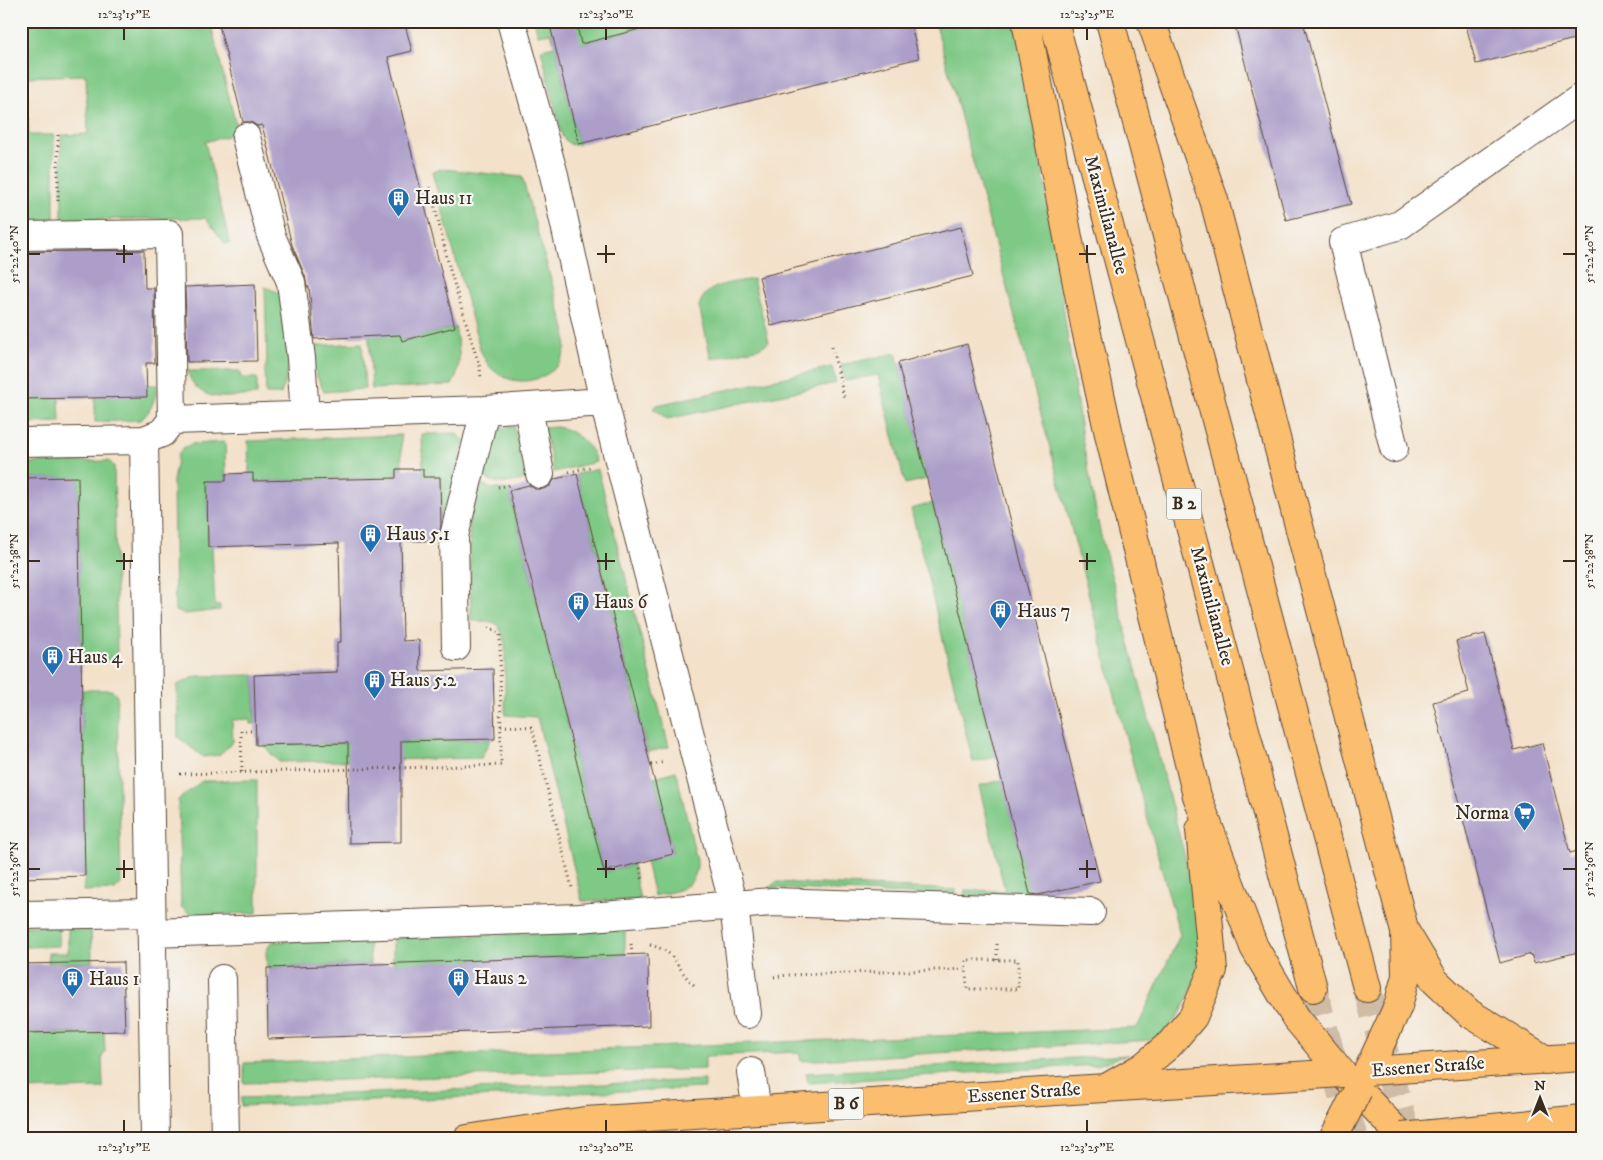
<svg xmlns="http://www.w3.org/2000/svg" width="1603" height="1160" font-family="'IM FELL DW Pica',serif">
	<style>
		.green { fill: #7fc986; stroke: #5d7a52 }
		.building { fill: #ac9ec9 }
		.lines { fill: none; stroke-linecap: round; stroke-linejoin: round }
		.highway-tunnel { stroke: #cebca7; stroke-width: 28; stroke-dasharray: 28 14; stroke-linecap: butt }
		.minor-casing { stroke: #574538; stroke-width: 30 }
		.major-casing { stroke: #574538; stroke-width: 30 }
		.highway-casing { stroke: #574538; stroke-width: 30 }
		.path { stroke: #574538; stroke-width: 3; stroke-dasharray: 1 4; stroke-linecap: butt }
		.minor { stroke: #fff; stroke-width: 28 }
		.major { stroke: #fbbd6e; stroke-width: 28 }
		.highway { stroke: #fbbd6e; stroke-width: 28 }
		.major-bridge-casing { stroke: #574538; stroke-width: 30; stroke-linecap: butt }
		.highway-bridge-casing { stroke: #574538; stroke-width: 30; stroke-linecap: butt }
		.major-bridge { stroke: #fbbd6e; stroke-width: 28 }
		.highway-bridge { stroke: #fbbd6e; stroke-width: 28 }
		.ticks { fill: none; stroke: #3b2a1e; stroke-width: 2 }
		.labels { text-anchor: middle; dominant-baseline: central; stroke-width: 4.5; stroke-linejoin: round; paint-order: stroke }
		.shield { fill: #f6f6f2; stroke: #73675e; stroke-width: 1 }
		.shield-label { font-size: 18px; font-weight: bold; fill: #3b2a1e }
		.poi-label { font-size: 19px; fill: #3b2a1e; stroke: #f6f6f2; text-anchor: start }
		.street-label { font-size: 19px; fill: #3b2a1e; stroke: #f6f6f2 }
		.neatline { fill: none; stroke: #3b2a1e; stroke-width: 2 }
		.ticks-label { font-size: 12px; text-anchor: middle; fill: #3b2a1e }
	</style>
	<rect width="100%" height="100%" fill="#f6f6f2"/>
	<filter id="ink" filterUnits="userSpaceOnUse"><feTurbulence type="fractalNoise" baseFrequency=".02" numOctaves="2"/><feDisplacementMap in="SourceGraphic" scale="10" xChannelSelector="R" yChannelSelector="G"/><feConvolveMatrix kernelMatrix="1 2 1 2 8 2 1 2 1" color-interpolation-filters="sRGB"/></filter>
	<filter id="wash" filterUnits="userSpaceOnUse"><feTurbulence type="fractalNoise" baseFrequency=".0096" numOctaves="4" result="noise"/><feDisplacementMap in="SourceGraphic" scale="20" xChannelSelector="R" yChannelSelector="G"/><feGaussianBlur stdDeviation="1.12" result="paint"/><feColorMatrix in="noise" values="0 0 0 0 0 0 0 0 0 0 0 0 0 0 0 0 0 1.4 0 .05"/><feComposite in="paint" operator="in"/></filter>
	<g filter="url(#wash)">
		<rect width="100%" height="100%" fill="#f3e1c9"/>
		<!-- green -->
		<path class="green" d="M21,21H210L238,133L205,142L230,243L226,244L205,218L62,220L61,135L88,134L86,75L27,77L29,135H54V220L21,221Z
			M534,21H672L556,50L579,144C570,147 567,142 562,136L541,49L555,46L551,33L538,35Z
			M935,21H1015L1049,207L1082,438L1100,532L1202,922L1201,967L1181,1012L1166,1031L1153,1040L801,1061L799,1052L705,1056V1069L244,1083V1063L1137,1028L1180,935L1142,799L1064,500Z
			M442,169L522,177L565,329C566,338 567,347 563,356C552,381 517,389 496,372C488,367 484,358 480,349L432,172Z
			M753,279L769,342L759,348L711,359L699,306C705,283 733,283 753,279Z
			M265,287L282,294L289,366L281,394H266L265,369L267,361Z
			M389,290L402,341L455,327C459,348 463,365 452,385L372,389L367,305Z
			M362,343L365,389L324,392L311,363L310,346Z
			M896,353L927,479L905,484L878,375L845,381L841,365Z
			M21,363L23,399L59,398L60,422L30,423L21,420Z
			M832,367L836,383L667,419L653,408L657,405Z
			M187,371H240L241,378H257V395C228,396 199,406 187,371Z
			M147,385H157C155,400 152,410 141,420L95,422V398Z
			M496,427H514L526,479C504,484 500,486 479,475L491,430Z
			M556,427C574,429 592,445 596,462L554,472L544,428Z
			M457,433L464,440L441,541L440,478L423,477L422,434Z
			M401,435L402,469H396L395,478L253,481L249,474L248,441Z
			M225,442L226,481L207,482L208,546L212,547L215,606H220V610L185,614L175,611L173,481L178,454L183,448L191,444Z
			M109,461L114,466L117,658L112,661H81L78,478H21V463Z
			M598,469L669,747L648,752L577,474Z
			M478,482L489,488L509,490L604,872L633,865L640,900L582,901L537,717L505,715V644C498,618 496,622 471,621L469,517Z
			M933,503L996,757L973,762L911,509Z
			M254,675L255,724H250V719L232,720L233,742L219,755L203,757L178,737L177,685L197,676Z
			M82,690H112L117,695L121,884L115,890L83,891L85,876Z
			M491,739L481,758L279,762L263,745Z
			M676,771L697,861C698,889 677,891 654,896L646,861L673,853L654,777Z
			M257,780V913L192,915L181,907L178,800L202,781Z
			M1002,780L1031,896H964L965,890L1005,891L979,786Z
			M776,882L956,890V896L769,888Z
			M21,926H59V946L24,947V964H21Z
			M68,926H91L92,962L48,963V953H68Z
			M625,930V955L393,964V938Z
			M369,938L370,964L267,968L266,952L271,942Z
			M104,1032L105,1052L102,1057L103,1088L21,1090V1033Z
			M1128,1055L1096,1065L808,1083L806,1073Z
			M705,1080V1088L241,1106V1098Z"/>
		<g id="blocks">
			<!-- building -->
			<path class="building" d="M218,21H404L412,51L388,57L455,327L402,341L400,335L314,339L309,287H307L305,276L292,245L262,125L257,126L251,122H243Z
				M549,21H576L581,44L672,21H910L919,58L579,144Z
				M1234,21H1303L1351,204L1286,220Z
				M1465,21H1582V37L1476,64Z
				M961,227L973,276L771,326L759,277Z
				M144,250L145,288H154L155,363H146L147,397L22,399L21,252Z
				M255,284L257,361L187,362L185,287Z
				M967,344L1100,881L1038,895L1030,894L898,363Z
				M396,469H423V477H440L441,525L438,541H401L403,641L419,640L420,671L493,669L495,739L401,741V842L349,843L348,743L256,745L254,675L337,672V642H341L339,543L208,547L207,481H226V474L253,473V481L396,478Z
				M577,474L673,854L604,872L509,490L529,485L535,489H543L550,486L555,479Z
				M78,477L85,876L21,878V478Z
				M1485,634L1514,750L1542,743L1570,853L1582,850V951L1534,963L1531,954L1500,963L1433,702L1469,693L1456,641Z
				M648,954L649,1026L268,1039L267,968Z
				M123,962L125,1031L21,1033V964Z"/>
		</g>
	</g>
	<g filter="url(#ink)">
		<use href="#blocks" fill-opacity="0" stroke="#574538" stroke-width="1"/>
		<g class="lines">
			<!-- highway-tunnel -->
			<path class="highway-tunnel" d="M1313,988L1354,1139
				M1367,988L1408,1139"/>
			<defs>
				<path id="minor" d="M511,21L554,175L604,402L734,906L747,1014
					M246,137L271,236L291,282L301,358L305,415
					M21,236L169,234L172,420L162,433L144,440L21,442
					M528,407L540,474
					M172,420L485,410L604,402
					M144,440L155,1139
					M1394,448L1343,242L1400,225L1582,97
					M456,647L454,536L485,410
					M21,915L151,913
					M152,933L579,918L772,902L1091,912
					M222,979L225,1139
					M751,1072L757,1110"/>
				<path id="major" d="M1414,1068L1582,1057
					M1432,1134L1582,1119
					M467,1139L585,1121L1311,1075"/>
				<path id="highway" d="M1026,21L1085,325L1110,439L1197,796L1254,947L1296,1018
					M1054,21L1245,730L1313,988
					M1110,21L1367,988
					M1151,21L1214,200L1405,932L1406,976L1398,1006
					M1406,933L1435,981L1469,1013L1546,1060
					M1343,1074L1404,1139
					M1106,1088L1144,1066L1170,1044L1193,1017L1213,970L1200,830"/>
			</defs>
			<!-- minor casing -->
			<use href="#minor" class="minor-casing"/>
			<!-- major casing -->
			<use href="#major" class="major-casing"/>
			<!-- highway casing -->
			<use href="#highway" class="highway-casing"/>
			<!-- path -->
			<path class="path" d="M58,135V204
				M430,187L450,270L480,368L481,379
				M832,347L844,397
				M569,472L590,467
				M498,487L512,485
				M501,726L532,727L572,888
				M651,765L665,762
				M242,772L241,731H251
				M180,774L501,765L500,634L491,628L486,627
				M639,863L643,882
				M631,944L632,955
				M650,945C679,952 674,967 694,985
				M997,960V940
				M774,977L788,975L966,969L967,989H1018V960H966V969"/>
			<!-- minor -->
			<use href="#minor" class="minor"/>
			<!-- major -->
			<use href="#major" class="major"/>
			<!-- highway -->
			<use href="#highway" class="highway"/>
			<defs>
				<path id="major-bridge" d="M1368,1071L1414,1068
					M1311,1075L1342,1073
					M1402,1137L1432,1134"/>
				<path id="highway-bridge" d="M1296,1018L1342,1073
					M1368,1071L1398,1006
					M1333,1139L1358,1090"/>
			</defs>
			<!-- major-bridge casing -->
			<use href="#major-bridge" class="major-bridge-casing"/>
			<!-- highway-bridge casing -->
			<use href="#highway-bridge" class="highway-bridge-casing"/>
			<!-- major-bridge -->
			<use href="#major-bridge" class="major-bridge"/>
			<!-- highway-bridge -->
			<use href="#highway-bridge" class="highway-bridge"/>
		</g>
	</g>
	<!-- ticks -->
	<path class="ticks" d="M124,28V40M606,28V40M1087,28V40M124,245V263M606,245V263M1087,245V263M28,254H40M116,254H133M597,254H615M1079,254H1096M1563,254H1576M124,553V570M606,553V570M1087,553V570M28,561H40M116,561H133M597,561H615M1079,561H1096M1563,561H1576M124,860V878M606,860V878M1087,860V878M28,869H40M116,869H133M597,869H615M1079,869H1096M1563,869H1576M124,1120V1132M606,1120V1132M1087,1120V1132"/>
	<!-- icons -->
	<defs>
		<symbol id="building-pin" viewBox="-11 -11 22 30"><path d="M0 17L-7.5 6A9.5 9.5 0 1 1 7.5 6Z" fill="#1f6fb2" stroke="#f6f6f2"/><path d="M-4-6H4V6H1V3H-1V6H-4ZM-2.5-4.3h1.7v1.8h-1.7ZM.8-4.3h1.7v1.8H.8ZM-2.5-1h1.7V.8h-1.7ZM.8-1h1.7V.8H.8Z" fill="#fff"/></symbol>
		<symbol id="supermarket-pin" viewBox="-11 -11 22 30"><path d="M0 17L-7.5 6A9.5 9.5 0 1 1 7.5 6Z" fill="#1f6fb2" stroke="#f6f6f2"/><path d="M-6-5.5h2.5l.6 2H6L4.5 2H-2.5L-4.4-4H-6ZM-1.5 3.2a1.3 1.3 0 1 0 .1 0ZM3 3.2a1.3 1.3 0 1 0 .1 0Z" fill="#fff"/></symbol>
	</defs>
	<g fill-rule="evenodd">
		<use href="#building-pin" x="386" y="186" width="25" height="34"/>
		<use href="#building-pin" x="358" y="522" width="25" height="34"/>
		<use href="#building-pin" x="566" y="590" width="25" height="34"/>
		<use href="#building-pin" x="988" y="598" width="25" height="34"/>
		<use href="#building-pin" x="40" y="644" width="25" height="34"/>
		<use href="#building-pin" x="362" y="668" width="25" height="34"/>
		<use href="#supermarket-pin" x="1512" y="800" width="25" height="34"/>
		<use href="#building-pin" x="446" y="966" width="25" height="34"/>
		<use href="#building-pin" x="60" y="966" width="25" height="34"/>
	</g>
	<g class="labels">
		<!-- shield labels -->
		<g class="shield">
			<rect x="1166.5" y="488.5" width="35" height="31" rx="4"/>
			<rect x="828.5" y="1088.5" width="35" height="31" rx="4"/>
		</g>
		<g class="shield-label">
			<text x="1184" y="504">B 2</text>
			<text x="846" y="1104">B 6</text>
		</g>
		<!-- poi labels -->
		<g class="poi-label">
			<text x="415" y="198">Haus 11</text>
			<text x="386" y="534">Haus 5.1</text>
			<text x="594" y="602">Haus 6</text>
			<text x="1017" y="611">Haus 7</text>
			<text x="68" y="657">Haus 4</text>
			<text x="390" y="680">Haus 5.2</text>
			<text x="1509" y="813" text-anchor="end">Norma</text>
			<text x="474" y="978">Haus 2</text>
			<text x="89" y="979">Haus 1</text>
		</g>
		<!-- street labels -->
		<g class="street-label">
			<text transform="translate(1106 215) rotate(75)">Maximilianallee</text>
			<text transform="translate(1212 606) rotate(75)">Maximilianallee</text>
			<text transform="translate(1428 1067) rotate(-4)">Essener Straße</text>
			<text transform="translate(1024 1093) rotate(-4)">Essener Straße</text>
		</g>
	</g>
	<!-- margin -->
	<rect width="1603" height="1160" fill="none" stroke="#f6f6f2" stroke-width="55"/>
	<!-- north arrow -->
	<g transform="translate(1540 1098)" stroke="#f6f6f2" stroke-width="4" paint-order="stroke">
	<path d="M0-4L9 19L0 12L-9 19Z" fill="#3b2a1e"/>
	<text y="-8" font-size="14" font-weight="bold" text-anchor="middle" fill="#3b2a1e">N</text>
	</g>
	<rect x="28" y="28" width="1548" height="1104" class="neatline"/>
	<g class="ticks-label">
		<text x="124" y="18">12°23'15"E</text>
		<text x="606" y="18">12°23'20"E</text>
		<text x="1087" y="18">12°23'25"E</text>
		<text transform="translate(14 254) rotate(-90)" y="4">51°22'40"N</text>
		<text transform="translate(1589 254) rotate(-90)" y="4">51°22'40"N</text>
		<text transform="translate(14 561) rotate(-90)" y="4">51°22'38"N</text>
		<text transform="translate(1589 561) rotate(-90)" y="4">51°22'38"N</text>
		<text transform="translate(14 869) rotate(-90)" y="4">51°22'36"N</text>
		<text transform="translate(1589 869) rotate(-90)" y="4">51°22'36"N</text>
		<text x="124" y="1151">12°23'15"E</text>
		<text x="606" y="1151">12°23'20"E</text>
		<text x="1087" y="1151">12°23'25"E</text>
	</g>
</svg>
